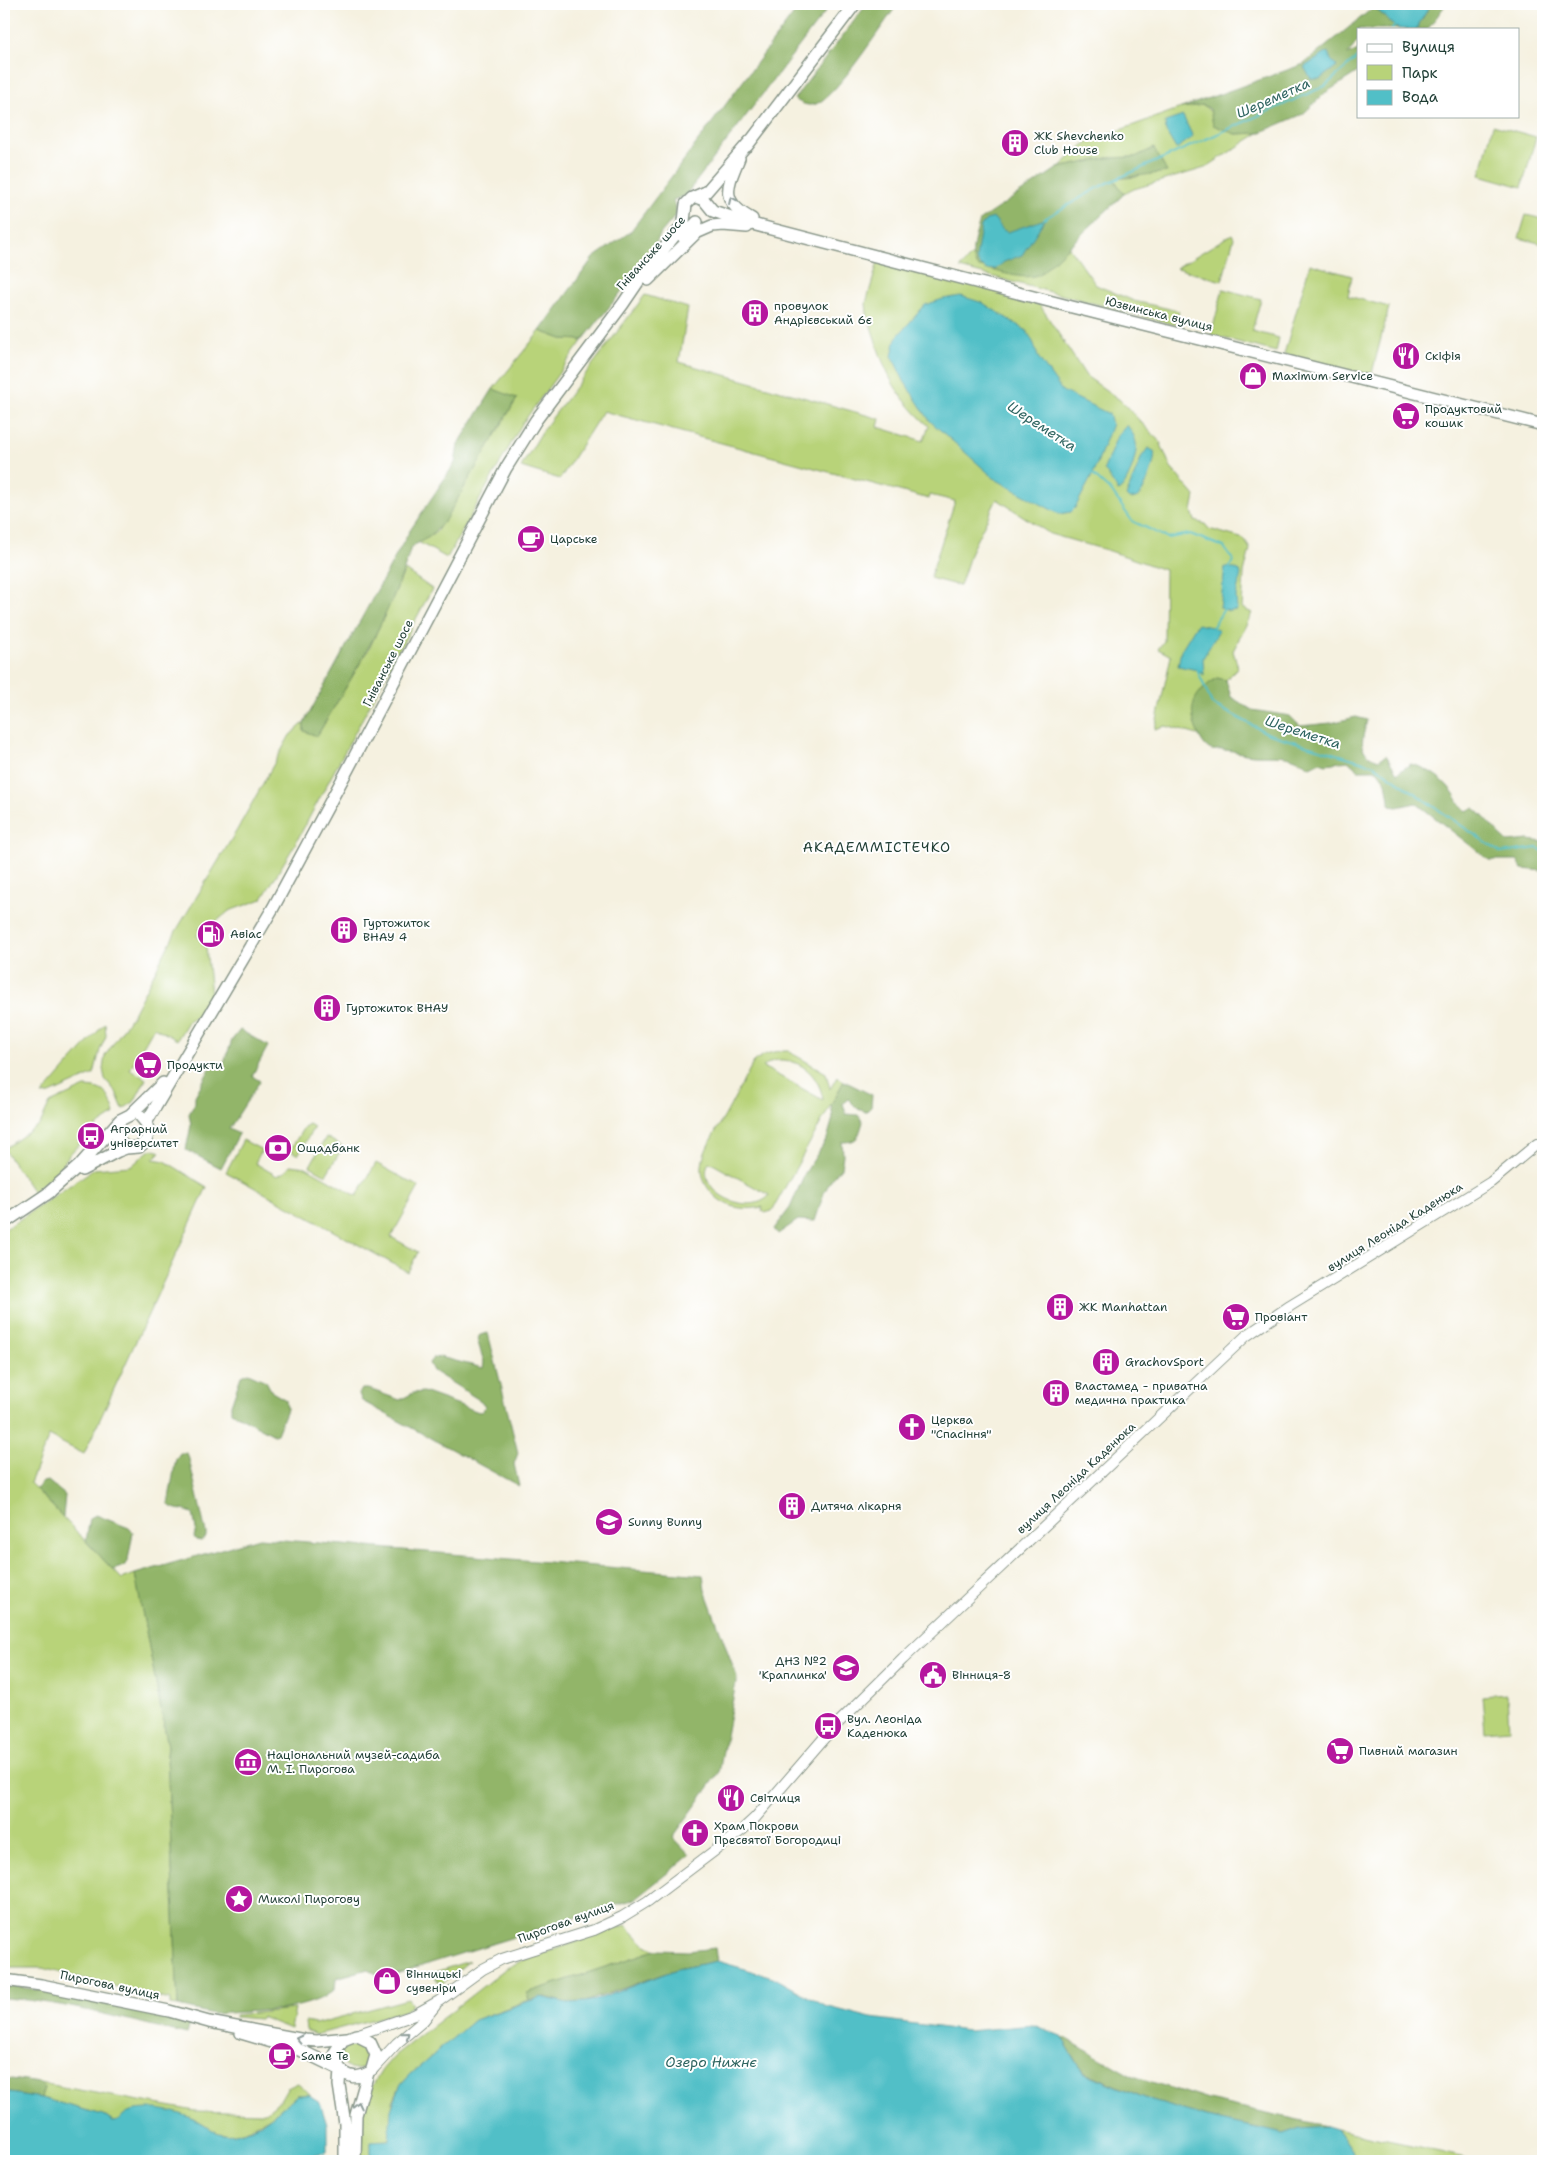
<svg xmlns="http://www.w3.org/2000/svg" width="1547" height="2165" font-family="'Shantell Sans',sans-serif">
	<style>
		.green { fill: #b8d379; stroke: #6c8856; fill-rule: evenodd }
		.forest { fill: #92b569; stroke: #58794e }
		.water { fill: #51bfc7; stroke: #387e7e }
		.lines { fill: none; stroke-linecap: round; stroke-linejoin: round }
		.stream { stroke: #51bfc7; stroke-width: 2 }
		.tertiary-casing { stroke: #8a978a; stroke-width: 12 }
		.secondary-casing { stroke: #8a978a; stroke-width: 14 }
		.tertiary { stroke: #fff; stroke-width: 10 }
		.secondary { stroke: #fff; stroke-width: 11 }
		.oneway { stroke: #8f9e9a }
		.labels { text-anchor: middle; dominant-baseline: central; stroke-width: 4; stroke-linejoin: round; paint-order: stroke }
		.poi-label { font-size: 12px; fill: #1f3d34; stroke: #fff; text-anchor: start }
		.street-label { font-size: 12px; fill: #1f3d34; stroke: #fff }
		.water-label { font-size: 14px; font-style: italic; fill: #2e6460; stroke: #fff }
		.neighbourhood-label { font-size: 14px; letter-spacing: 1px; fill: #1f3d34; stroke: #fff }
	</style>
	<rect width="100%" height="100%" fill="#fff"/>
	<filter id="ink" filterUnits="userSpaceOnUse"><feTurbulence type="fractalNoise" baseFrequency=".02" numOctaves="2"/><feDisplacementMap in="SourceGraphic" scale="10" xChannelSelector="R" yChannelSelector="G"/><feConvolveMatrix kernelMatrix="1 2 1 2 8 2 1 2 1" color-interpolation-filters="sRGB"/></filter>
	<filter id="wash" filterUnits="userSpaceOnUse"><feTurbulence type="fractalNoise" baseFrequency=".0096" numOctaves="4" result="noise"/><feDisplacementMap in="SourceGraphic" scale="20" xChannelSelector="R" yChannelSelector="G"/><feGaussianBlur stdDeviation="1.12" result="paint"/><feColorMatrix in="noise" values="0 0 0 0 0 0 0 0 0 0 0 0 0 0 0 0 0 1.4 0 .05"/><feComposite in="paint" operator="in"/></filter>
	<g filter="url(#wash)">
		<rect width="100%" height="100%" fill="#f5f1e0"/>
		<!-- green -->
		<path class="green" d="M1203,105L1235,134L1259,133L1205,168L1134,189L1124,194L1114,179L1137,177L1135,157L1107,158L1058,168L1087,142L1181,108Z
			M1493,125L1536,137L1522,187L1480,175Z
			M1526,215L1543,219V244L1519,238Z
			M1232,234L1234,238L1222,281L1176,268Z
			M1068,246L1096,285L1134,301L1179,311L1175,325L960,268L972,255L974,260L1043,271Z
			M878,262L1036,299L1086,376L1120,400L1160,442L1171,468L1195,496L1192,511L1195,521L1205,524L1209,529L1244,539L1250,549L1244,573L1242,608L1252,613L1233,651L1238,668L1226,680L1217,678L1194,723L1201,736L1166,726L1155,729L1171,656L1158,649L1164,641L1165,570L1110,551L1050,534L997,499L972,549L960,586L930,578L955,501L930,495L929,499L603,411L560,479L521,467L543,430L645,295L688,308L679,362L880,419L878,427L923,441L929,426C888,389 883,365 867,313L866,303Z
			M1310,264L1352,276L1348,296L1389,307L1371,377L1284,354Z
			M1223,289L1261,299L1252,331L1279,338L1276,352L1211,335Z
			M540,331L562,339L583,340L522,424L447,558L418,542L429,537L437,531L517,399L493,389Z
			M405,570L432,589L294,846L262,899L229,911L217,921L201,926L197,936L206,947L211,994L198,1016L189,1020L177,1040L154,1027L130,1069L146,1079L134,1102L123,1109L116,1092L105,1079L103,1069L105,1056L133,1014L176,931L237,830L290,735L304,723V731L317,736L370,647Z
			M105,1023L106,1036L100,1050L94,1074L50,1094L42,1095Z
			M788,1051L826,1073L830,1089L837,1077L844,1081L772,1211L765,1213L762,1211L763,1207C745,1210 730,1209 716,1197C686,1170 711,1141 726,1114C735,1097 744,1080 753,1063C763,1053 774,1051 788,1051ZM778,1060C802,1059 820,1077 823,1100L763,1067L770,1062ZM709,1162L769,1195V1196C747,1218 694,1190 709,1162Z
			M85,1087C107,1088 109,1095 115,1114L101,1123L82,1141L69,1155L58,1172L33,1192L4,1149L40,1124L50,1103Z
			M309,1124L314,1127L298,1155L290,1150L304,1127Z
			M326,1137L343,1147L326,1175L310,1166Z
			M243,1140L262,1150L255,1163L277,1176L286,1171L290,1165L306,1167L357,1196L376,1163L419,1187L391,1237L418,1252L408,1272L226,1172Z
			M153,1149L160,1152L153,1159L165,1161L207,1187L84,1454L49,1436L30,1483L122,1579L135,1574L168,1746L167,1755L178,2006L170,2005V2000L42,1968H4V1230L94,1169L130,1166C139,1162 143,1153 153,1149Z
			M1507,1694L1509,1729L1485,1731L1482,1696Z
			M626,1925L643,1943L656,1950L527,1993L529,2000L474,2020L410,2075L400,2086L393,2101L389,2140L371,2142V2161H361V2117L366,2096L382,2070L394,2056L505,1969L521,1961Z
			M469,1961L441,1985L432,1973Z
			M408,1999L412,2005L404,2011L315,2035L306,2030L305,2022L315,2024Z
			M295,2009L291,2029L261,2017L259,2019L235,2017V2015Z
			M341 2056a14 14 0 1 1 28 0a14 14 0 1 1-28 0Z
			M40,2083L195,2111L260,2113L267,2111L280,2100L287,2088L298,2083L311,2095H297L272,2116L243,2132L232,2135L218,2133L190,2117L124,2115L119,2121L113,2122L103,2115L41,2098L44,2088Z
			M1336,2129L1485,2161H1363L1356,2158Z"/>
		<!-- forest -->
		<path class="forest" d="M801,4H831L685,196L673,200L677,214L661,233L649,257L583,340L562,339L540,331L593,258L630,232Z
			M867,4H898C882,25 837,96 816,104C807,107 801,103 794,99Z
			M1431,4H1446L1428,29H1416Z
			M1374,7L1398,29H1358V41L1347,55L1358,50V72L1325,93L1303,114L1259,133L1235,134L1213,125L1210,109L1203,105L1181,108L1304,64Z
			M1154,148L1167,172L1114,179L1124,194L1040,274C1023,282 997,270 979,267C966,257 977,233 980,220L1058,168L1107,158L1135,157Z
			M493,389L517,398L444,522L429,537L411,547C392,615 352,676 317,736L304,731V723L409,532L455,463L458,445Z
			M1217,678L1226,680L1231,697L1252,710L1290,716L1300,726L1331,723L1356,717L1367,720C1363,738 1355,753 1379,760L1386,755L1397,773L1411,764C1427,768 1442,778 1452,791C1457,797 1459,806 1466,811L1474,808C1487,818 1495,832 1508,842L1529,840L1543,842V871L1522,869L1517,860H1489L1416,803L1397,807L1390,806L1386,782L1377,770H1358L1348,761L1326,764L1320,762L1310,767C1288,752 1279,756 1254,755C1244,755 1234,750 1224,750C1220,749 1215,751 1212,750C1202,748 1195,727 1193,718C1190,698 1202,688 1217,678Z
			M240,1030L268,1046L252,1076L260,1081L229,1129L239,1134L221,1168L186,1150L191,1125L189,1114L195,1103V1096L213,1063L223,1066L232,1040Z
			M844,1081L872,1095L871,1107L866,1112L858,1109L848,1099L843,1103L846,1114L858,1115L863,1122C858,1137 859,1142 842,1142L843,1155L841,1168L832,1178L824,1193L815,1221L798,1220L778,1234L774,1229L790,1208L805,1173L827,1139L833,1118L831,1105Z
			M488,1333L518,1453L514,1464L519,1486L362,1401L359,1394L362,1389H369L400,1400L413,1393L423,1392L479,1412L483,1411L485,1406L481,1401L433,1371L429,1363L433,1358L440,1357L483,1368L484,1362L477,1339L480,1335Z
			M248,1373L266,1381L272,1392L286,1400L287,1409L277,1434L274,1435L231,1412V1405L241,1376Z
			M180,1453H186L188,1455L206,1533V1537L201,1541L196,1540L194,1537L196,1529L193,1514C185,1508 175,1512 168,1504L176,1459Z
			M48,1481L65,1495L63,1517L36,1489L43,1482Z
			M96,1515L129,1528L133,1532L128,1560L124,1566L113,1570L86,1541L90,1518Z
			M259,1538L703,1575L705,1590L737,1677L719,1773L673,1837L690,1855L635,1899L383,1978L368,1969L336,1978L335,1989C323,2001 302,2005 286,2009L213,2014L178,2006L167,1755L168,1746L135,1574Z
			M715,1948L717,1961L677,1969L585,2002L567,2003L545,1997L529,2000L527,1993L656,1950L688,1951Z
			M4,1985L40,1990L190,2023L187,2034C126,2020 66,2002 4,1998Z
			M1061,2036L1130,2075L1208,2100L1326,2126L1300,2128L1283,2134L1207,2117L1152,2101L1083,2071Z
			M4,2078L40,2083L44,2088L41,2098L4,2092Z"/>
		<!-- water -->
		<path class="water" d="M1377,4H1431L1416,29H1398L1374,7Z
			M1328,52L1331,60L1337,66L1320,79H1311L1304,67Z
			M1183,116L1193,137L1176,149L1166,132L1165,122Z
			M994,218L1003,230L1008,232L1045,219L1022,255L1004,262L996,269L987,270L979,264L976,259L981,226L986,220Z
			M961,296L983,303L1027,331L1034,344L1038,357L1062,391L1109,414L1112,424L1093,474L1075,508L1071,512L1059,514L995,479L930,421L904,381L892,356L896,338L925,305L943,299Z
			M1127,425C1131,431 1135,436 1136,443C1138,454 1128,486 1118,491L1104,469L1117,436Z
			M1148,448L1154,451C1157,460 1146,487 1140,495C1137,498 1133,499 1129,499L1126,496L1142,456Z
			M1225,567L1239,570L1241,574L1236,596L1237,610L1229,611L1220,608Z
			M1197,624L1212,627L1219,631L1203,658L1204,675L1197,670L1178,666L1181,650Z
			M717,1961L773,1977L825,2006L871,2018L968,2031L1033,2025L1061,2036L1083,2072L1152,2101L1207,2117L1283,2134L1300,2128L1326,2126L1336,2129L1356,2158L1363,2161H371V2141L389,2140L391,2110L400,2086L410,2075L474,2020L541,1997L567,2003L585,2002L596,2000L677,1969Z
			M4,2092L41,2098L103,2115L113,2122C120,2122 120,2117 125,2114C131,2109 148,2109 155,2109C166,2110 180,2113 189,2117C199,2121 207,2128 216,2132C244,2144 278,2111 297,2095H309L320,2102L327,2125V2152L305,2156L300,2161H4Z"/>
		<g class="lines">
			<!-- stream -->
			<path class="stream" d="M1392,29L1397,24
				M1044,219L1101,186L1325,86L1358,57
				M1091,473L1112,492L1132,521L1168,538L1190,534L1224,547L1233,560L1229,570
				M1212,628L1224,609
				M1197,669L1212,704L1269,734L1374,765L1501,853L1537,848L1543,851
				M324,2152V2161"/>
		</g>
	</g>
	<g filter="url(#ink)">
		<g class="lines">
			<defs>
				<path id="tertiary" d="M356,2035L414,2015L439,2001L483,1969L502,1959L594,1930L622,1917L648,1901L742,1830L755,1818L831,1730L903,1659L1246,1336L1290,1306L1491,1182L1537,1144
					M372,2070L397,2043L423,2021L435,2006"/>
				<path id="secondary" d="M747,146L855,4
					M739,158C727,187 719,201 752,219
					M696,197L704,200L713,211L752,224L1072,307L1543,425
					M683,237L697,222
					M648,280L696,233L712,226L723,225L747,227
					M146,1123L273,908L348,769L506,468L536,420L623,304L642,276L680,229L684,221L686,204L692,198L706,192L751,140
					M116,1126L117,1139L126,1148
					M82,1170L118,1151L126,1148L139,1147L146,1141L149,1131L146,1123L141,1117
					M46,1195L80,1165L120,1120L130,1115L163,1083
					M4,1223L50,1192
					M4,1980L41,1985L169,2011L209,2022L305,2040L317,2041L347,2038
					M241,2033L302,2051L339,2069
					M340,2070L339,2085L345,2124V2161
					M368,2073C351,2083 335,2071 335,2052L343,2040L356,2035L370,2042L376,2055L372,2069
					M355,2161L356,2115L368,2073"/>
			</defs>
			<!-- tertiary casing -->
			<use href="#tertiary" class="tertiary-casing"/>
			<!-- secondary casing -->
			<use href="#secondary" class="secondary-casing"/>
			<!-- tertiary -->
			<use href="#tertiary" class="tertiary"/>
			<!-- secondary -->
			<use href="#secondary" class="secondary"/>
		</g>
		<!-- one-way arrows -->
		<defs><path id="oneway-chevron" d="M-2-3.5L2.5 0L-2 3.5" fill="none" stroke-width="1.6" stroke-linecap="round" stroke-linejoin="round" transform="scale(1.25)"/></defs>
		<g class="oneway">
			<use href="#oneway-chevron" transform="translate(732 200) rotate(-115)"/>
			<use href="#oneway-chevron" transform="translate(406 2035) rotate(-40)"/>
			<use href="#oneway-chevron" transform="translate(299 2039) rotate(-168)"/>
			<use href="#oneway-chevron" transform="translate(358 2105) rotate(-77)"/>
		</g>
	</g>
	<!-- icons -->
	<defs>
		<symbol id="building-disc" viewBox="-11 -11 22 22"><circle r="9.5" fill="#b5179e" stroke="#fff"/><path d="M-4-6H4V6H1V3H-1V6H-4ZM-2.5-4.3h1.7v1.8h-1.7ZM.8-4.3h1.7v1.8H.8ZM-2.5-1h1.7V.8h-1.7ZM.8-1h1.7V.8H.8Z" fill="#fff"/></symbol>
		<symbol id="restaurant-disc" viewBox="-11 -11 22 22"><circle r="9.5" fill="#b5179e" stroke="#fff"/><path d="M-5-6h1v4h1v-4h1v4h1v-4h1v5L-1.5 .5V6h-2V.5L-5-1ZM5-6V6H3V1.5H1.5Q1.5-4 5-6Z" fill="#fff"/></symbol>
		<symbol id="shop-disc" viewBox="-11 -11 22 22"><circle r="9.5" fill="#b5179e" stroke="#fff"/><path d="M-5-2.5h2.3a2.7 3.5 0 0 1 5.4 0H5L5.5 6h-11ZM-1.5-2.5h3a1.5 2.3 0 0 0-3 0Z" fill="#fff"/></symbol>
		<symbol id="supermarket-disc" viewBox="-11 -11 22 22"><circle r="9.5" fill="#b5179e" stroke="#fff"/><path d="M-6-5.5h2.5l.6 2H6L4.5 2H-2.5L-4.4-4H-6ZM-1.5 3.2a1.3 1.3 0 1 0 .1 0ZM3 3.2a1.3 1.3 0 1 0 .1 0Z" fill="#fff"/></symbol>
		<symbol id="cafe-disc" viewBox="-11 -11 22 22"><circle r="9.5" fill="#b5179e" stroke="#fff"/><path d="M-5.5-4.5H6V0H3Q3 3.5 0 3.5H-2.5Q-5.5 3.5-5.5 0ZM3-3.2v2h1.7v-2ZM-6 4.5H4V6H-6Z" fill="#fff"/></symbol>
		<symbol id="fuel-disc" viewBox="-11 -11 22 22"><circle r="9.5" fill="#b5179e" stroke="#fff"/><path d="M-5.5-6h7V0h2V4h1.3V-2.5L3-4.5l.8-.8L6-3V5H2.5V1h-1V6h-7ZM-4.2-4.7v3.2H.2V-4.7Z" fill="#fff"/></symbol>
		<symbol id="bus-disc" viewBox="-11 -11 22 22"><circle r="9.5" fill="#b5179e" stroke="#fff"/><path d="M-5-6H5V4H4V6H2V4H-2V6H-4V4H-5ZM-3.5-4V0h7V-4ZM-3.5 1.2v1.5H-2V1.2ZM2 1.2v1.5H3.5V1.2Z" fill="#fff"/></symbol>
		<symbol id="bank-disc" viewBox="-11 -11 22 22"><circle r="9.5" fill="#b5179e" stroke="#fff"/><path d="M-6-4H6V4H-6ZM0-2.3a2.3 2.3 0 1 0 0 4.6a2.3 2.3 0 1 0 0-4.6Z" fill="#fff"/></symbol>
		<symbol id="church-disc" viewBox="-11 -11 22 22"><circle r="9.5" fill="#b5179e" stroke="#fff"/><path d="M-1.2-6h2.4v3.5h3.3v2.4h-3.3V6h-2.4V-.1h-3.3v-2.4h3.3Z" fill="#fff"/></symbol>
		<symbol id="school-disc" viewBox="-11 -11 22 22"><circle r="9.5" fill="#b5179e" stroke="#fff"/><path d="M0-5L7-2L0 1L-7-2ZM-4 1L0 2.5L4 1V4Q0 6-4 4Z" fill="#fff"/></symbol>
		<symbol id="civic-disc" viewBox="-11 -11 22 22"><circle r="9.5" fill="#b5179e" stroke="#fff"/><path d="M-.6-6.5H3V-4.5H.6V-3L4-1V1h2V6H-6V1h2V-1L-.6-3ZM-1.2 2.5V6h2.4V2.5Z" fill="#fff"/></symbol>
		<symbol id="museum-disc" viewBox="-11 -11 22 22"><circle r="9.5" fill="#b5179e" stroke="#fff"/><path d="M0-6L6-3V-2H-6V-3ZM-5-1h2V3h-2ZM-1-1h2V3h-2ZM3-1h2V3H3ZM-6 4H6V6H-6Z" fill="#fff"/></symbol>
		<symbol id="sight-disc" viewBox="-11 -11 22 22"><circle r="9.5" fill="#b5179e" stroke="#fff"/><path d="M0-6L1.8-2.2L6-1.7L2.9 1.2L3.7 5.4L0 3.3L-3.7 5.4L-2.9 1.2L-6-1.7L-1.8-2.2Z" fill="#fff"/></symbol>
	</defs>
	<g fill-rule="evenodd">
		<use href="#building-disc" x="999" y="127" width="32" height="32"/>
		<use href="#building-disc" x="739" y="297" width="32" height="32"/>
		<use href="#restaurant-disc" x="1390" y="340" width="32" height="32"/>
		<use href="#shop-disc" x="1237" y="360" width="32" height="32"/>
		<use href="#supermarket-disc" x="1390" y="400" width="32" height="32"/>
		<use href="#cafe-disc" x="515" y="523" width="32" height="32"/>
		<use href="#building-disc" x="328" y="914" width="32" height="32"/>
		<use href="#fuel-disc" x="195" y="918" width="32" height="32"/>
		<use href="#building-disc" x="311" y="992" width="32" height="32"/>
		<use href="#supermarket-disc" x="132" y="1049" width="32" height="32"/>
		<use href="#bus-disc" x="75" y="1120" width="32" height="32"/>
		<use href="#bank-disc" x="262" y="1132" width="32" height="32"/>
		<use href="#building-disc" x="1044" y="1291" width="32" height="32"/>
		<use href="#supermarket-disc" x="1220" y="1301" width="32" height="32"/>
		<use href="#building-disc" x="1090" y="1346" width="32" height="32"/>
		<use href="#building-disc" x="1040" y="1377" width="32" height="32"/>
		<use href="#church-disc" x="896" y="1411" width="32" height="32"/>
		<use href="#building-disc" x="776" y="1490" width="32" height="32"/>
		<use href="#school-disc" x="593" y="1506" width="32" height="32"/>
		<use href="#school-disc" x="830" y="1652" width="32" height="32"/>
		<use href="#civic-disc" x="917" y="1659" width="32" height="32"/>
		<use href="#bus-disc" x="812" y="1710" width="32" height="32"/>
		<use href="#supermarket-disc" x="1324" y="1735" width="32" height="32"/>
		<use href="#museum-disc" x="232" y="1746" width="32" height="32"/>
		<use href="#restaurant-disc" x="715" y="1782" width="32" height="32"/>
		<use href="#church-disc" x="679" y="1817" width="32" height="32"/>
		<use href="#sight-disc" x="223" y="1883" width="32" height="32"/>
		<use href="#shop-disc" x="371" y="1965" width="32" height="32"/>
		<use href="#cafe-disc" x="266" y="2040" width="32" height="32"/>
	</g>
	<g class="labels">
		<!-- poi labels -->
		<g class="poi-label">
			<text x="1034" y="136">ЖК Shevchenko<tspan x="1034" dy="14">Club House</tspan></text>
			<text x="774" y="306">провулок<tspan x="774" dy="14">Андрієвський 6є</tspan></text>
			<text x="1425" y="356">Скіфія</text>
			<text x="1272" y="376">Maximum Service</text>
			<text x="1425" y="409">Продуктовий<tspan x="1425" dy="14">кошик</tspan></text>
			<text x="550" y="539">Царське</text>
			<text x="363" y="923">Гуртожиток<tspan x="363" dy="14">ВНАУ 4</tspan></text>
			<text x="230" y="934">Авіас</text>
			<text x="346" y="1008">Гуртожиток ВНАУ</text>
			<text x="167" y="1065">Продукти</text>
			<text x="110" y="1129">Аграрний<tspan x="110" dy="14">університет</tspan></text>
			<text x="297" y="1148">Ощадбанк</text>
			<text x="1079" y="1307">ЖК Manhattan</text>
			<text x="1255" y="1317">Провіант</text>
			<text x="1125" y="1362">GrachovSport</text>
			<text x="1075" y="1386">Властамед - приватна<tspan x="1075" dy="14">медична практика</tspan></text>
			<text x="931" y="1420">Церква<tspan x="931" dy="14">"Спасіння"</tspan></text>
			<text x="811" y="1506">Дитяча лікарня</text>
			<text x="628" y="1522">Sunny Bunny</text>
			<text x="827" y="1661" text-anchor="end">ДНЗ №2<tspan x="827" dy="14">'Краплинка'</tspan></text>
			<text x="952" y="1675">Вінниця-8</text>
			<text x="847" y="1719">Вул. Леоніда<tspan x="847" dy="14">Каденюка</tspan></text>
			<text x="1359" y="1751">Пивний магазин</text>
			<text x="267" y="1755">Національний музей-садиба<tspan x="267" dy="14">М. І. Пирогова</tspan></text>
			<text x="750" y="1798">Світлиця</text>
			<text x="714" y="1826">Храм Покрови<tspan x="714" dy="14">Пресвятої Богородиці</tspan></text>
			<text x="258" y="1899">Миколі Пирогову</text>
			<text x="406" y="1974">Вінницькі<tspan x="406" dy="14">сувеніри</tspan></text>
			<text x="301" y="2056">Same Te</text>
		</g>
		<!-- street labels -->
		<g class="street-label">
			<text transform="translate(651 253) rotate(-48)">Гніванське шосе</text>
			<text transform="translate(1159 314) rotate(14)">Юзвинська вулиця</text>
			<text transform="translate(388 663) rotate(-63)">Гніванське шосе</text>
			<text transform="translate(1395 1227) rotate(-32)">вулиця Леоніда Каденюка</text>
			<text transform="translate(1076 1478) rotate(-43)">вулиця Леоніда Каденюка</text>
			<text transform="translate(566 1922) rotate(-20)">Пирогова вулиця</text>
			<text transform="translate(110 1985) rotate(12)">Пирогова вулиця</text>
		</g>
		<!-- water labels -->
		<g class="water-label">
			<text transform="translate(1273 98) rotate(-24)">Шереметка</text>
			<text transform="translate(1042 426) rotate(33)">Шереметка</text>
			<text transform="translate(1303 732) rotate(18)">Шереметка</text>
			<text x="711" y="2062">Озеро Нижнє</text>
		</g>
		<!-- neighbourhood labels -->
		<g class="neighbourhood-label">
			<text x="877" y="847">АКАДЕММІСТЕЧКО</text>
		</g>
	</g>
	<!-- margin -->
	<rect width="1547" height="2165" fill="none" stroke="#fff" stroke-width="20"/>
	<!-- legend -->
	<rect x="1357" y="28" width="162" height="90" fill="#ffffff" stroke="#a5b1ae"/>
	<rect x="1367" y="44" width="25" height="8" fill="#ffffff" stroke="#a5b1ae"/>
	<text x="1402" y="52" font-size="15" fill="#1f3d34">Вулиця</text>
	<rect x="1367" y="65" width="25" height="15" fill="#b8d379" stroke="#a5b1ae"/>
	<text x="1402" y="78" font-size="15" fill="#1f3d34">Парк</text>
	<rect x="1367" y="90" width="25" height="15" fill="#51bfc7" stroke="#a5b1ae"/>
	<text x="1402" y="102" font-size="15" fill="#1f3d34">Вода</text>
</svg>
